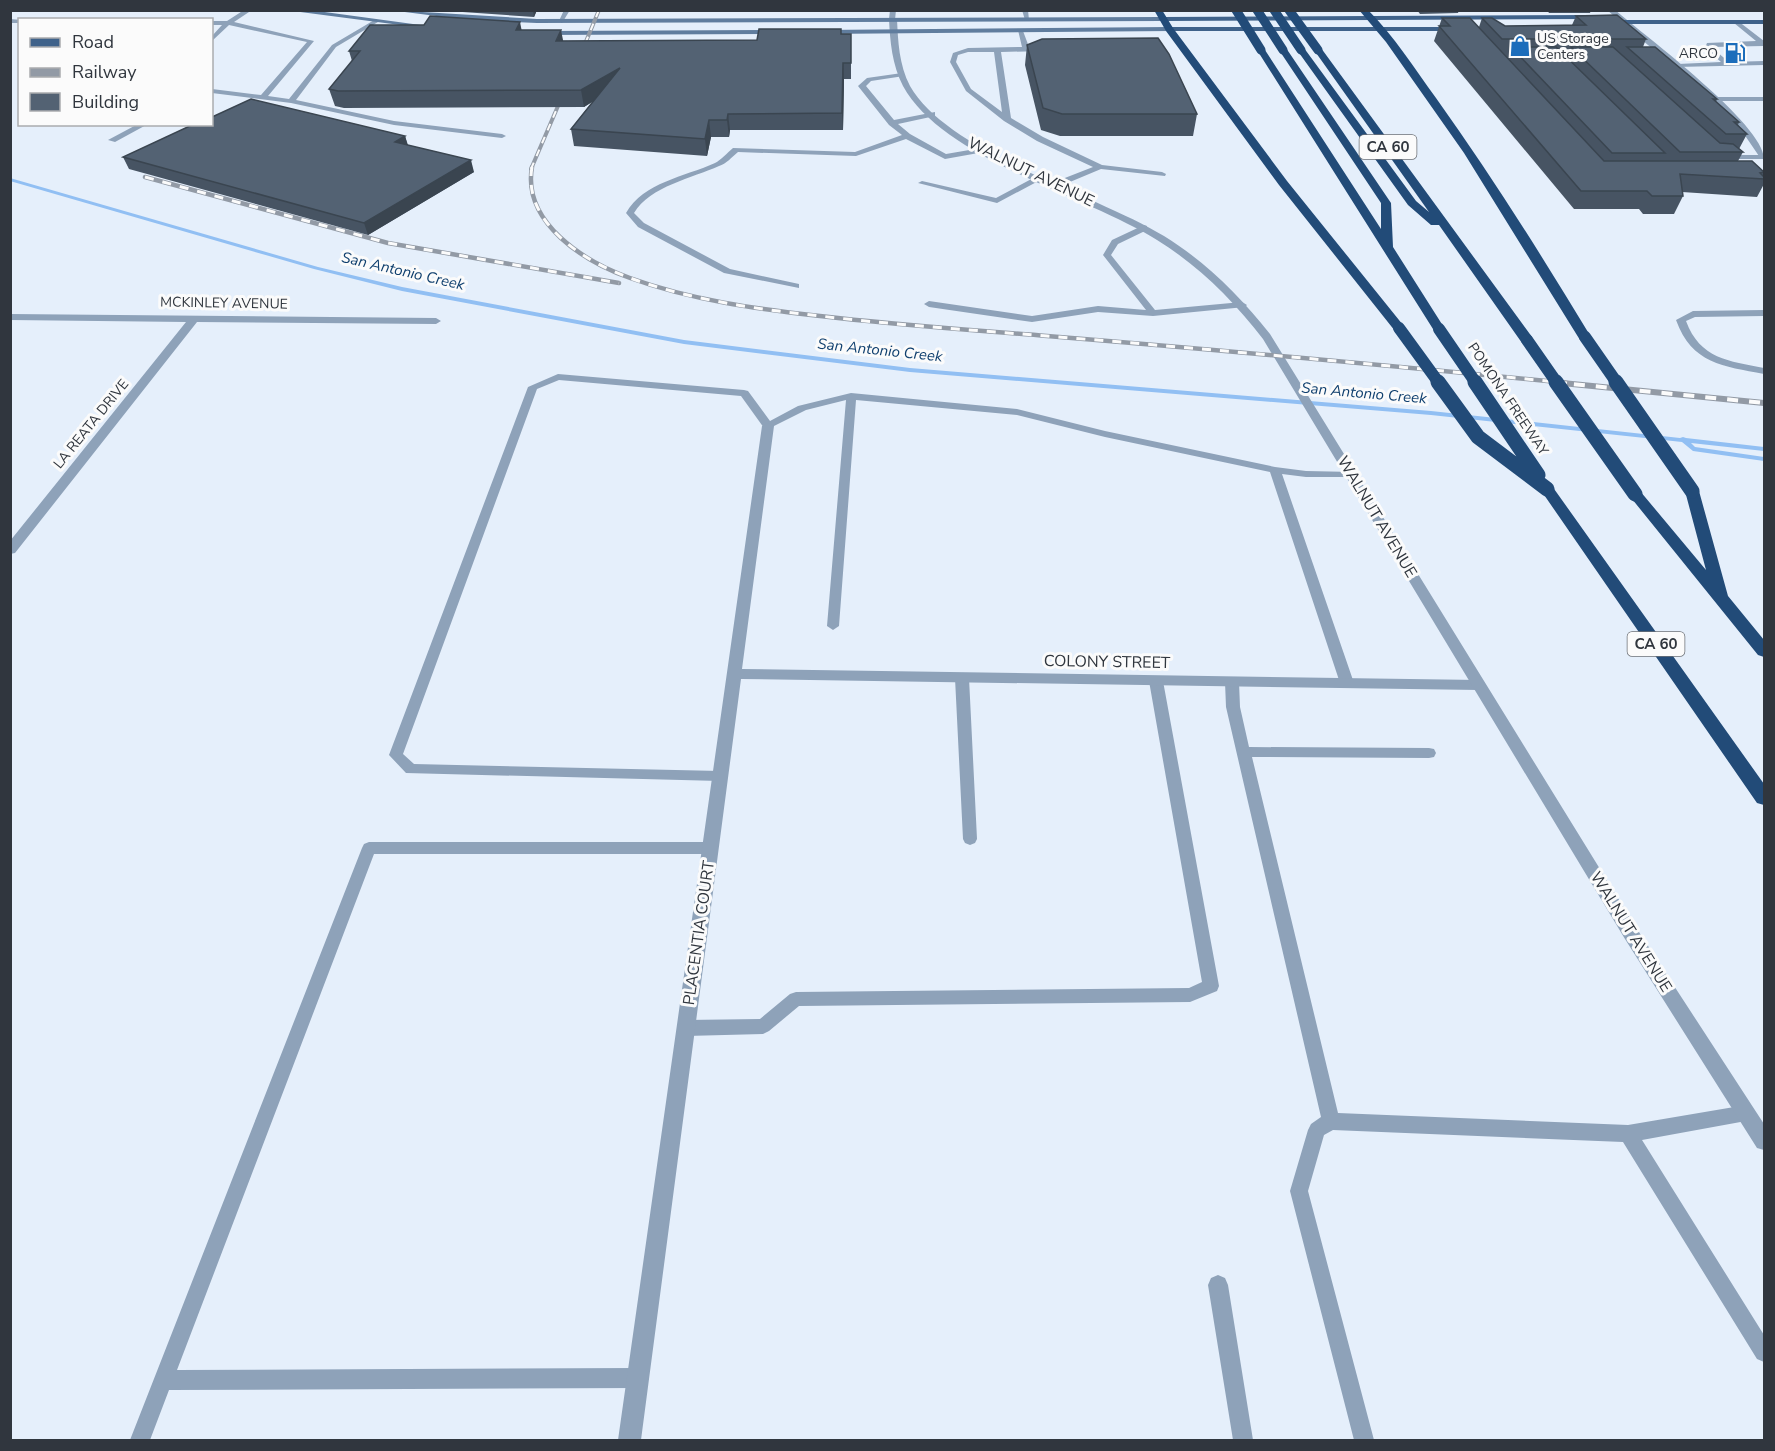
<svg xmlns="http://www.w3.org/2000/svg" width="1775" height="1451" font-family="'Nunito Sans',sans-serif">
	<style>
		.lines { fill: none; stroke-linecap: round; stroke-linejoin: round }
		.stream { fill: #91bff3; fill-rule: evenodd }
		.service { fill: #8ea2b9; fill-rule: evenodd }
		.minor { fill: #8ea2b9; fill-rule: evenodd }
		.tertiary { fill: #8ea2b9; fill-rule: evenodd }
		.secondary { fill: #607d9e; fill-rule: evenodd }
		.primary { fill: #3f628a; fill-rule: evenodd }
		.motorway { fill: #224b78; fill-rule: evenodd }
		.rail-far2-casing { stroke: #929aa5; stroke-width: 4 }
		.rail-far1-casing { stroke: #929aa5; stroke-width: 4.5 }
		.rail-casing { stroke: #929aa5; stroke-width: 6 }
		.rail-far2 { stroke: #fbfbfb; stroke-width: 2; stroke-dasharray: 7; stroke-linecap: butt }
		.rail-far1 { stroke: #fbfbfb; stroke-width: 3; stroke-dasharray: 9; stroke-linecap: butt }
		.rail { stroke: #fbfbfb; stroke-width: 4; stroke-dasharray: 11; stroke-linecap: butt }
		.motorway-bridge-far2 { stroke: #224b78; stroke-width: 9 }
		.motorway-bridge-far1 { stroke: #224b78; stroke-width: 12 }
		.motorway-bridge { stroke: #224b78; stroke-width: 15 }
		.wall { fill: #475463 }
		.shaded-wall { fill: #3a4550 }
		.building { fill: #536273; stroke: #3a4550; stroke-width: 1.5 }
		.labels { text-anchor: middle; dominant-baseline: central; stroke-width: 6; stroke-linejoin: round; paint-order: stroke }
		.far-poi-label { font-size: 14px; fill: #30363e; stroke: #fbfbfb; text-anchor: start }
		.far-street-label { font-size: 14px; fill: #30363e; stroke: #fbfbfb }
		.shield { fill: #fbfbfb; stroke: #6d7177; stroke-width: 1.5 }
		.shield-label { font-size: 15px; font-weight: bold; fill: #30363e }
		.far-water-label { font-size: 15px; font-style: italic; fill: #0f3f6e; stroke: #fbfbfb }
		.street-label { font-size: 16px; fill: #30363e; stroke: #fbfbfb }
	</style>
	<rect width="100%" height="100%" fill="#e5effb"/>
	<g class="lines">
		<!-- stream -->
		<path class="stream" d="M10,178L318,267L402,287L684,340L910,368L1431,411L1680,438L1683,437L1686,438L1764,447V451L1691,443L1695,447L1764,457V461L1693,451L1682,442L1431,415L910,372L684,344L402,291L314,269L10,181Z"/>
		<!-- service -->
		<path class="service" d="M244,10H252L234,22L314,41L268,96L289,99L332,45L376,19L378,22L336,47L296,100L394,121L502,134L506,136L502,138L394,125L291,103L212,93V89L261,95L307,42L229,25L212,41V36L222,25H212V21H227Z
			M564,10H570L562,23L559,21Z
			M1022,10H1028L1029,20H1025Z
			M10,19L22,20H20V23H10Z
			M1734,21H1738L1764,41V46L1711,47L1729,62L1764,61V65L1676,67L1678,64L1721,62L1705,48L1707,43L1756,41L1734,23Z
			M1018,30L1023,31L1029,47L1047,49L1044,51L1001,52L1011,118L1043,137L1102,165L1162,172L1166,174L1165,176L1101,169L1058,187H1052V183L1093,167L1037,141L1004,121L966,91L950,62L953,53L968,48L1022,47ZM968,52H994L1002,112L971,89L956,62L958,55Z
			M902,73L904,76L871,81L866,86L894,120L935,112V116L898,124L910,134L946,154L981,148H984V152L945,159L906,139L856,156L738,152C732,157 726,164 719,166C693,178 650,186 634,213L644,223L730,269L799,284V288L724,273L638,227L626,213C644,182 684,177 715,163C721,160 727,153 733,148L855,152L902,135L889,125L858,86L867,78Z
			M1714,97H1764V101H1711V97Z
			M138,124H148L115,142L108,140Z
			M1722,155H1764V159H1719L1718,157Z
			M1037,176L1044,178L997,203L918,183L922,181L996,198Z
			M1144,225L1147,226V230L1118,244L1111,255L1155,310L1242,302L1247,305L1245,307L1153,316L1098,312L1032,322L929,307L924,304L929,301L1032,316L1098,306L1146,310L1103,255L1112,240Z
			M1764,310V316L1695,317L1686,321C1700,359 1729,361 1764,368V374C1723,366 1692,364 1676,320L1693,311Z
			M558,374L744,390L748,391L770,421L798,406L851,393L1017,409L1105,431L1275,467L1306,471L1354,472V476L1350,477H1306L1282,474L1354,683L1347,688L1340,683L1270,472L1105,437L1017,415L856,400L839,626L833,630L827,626L846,400L806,410L768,429L764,428L741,396L559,380L537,389L403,754L414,764L720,771L725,772L727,776L725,780L720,781L406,773L389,755L528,387Z
			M962,673L969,678L977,839L975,843L970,845L965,843L963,839L955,678Z
			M1156,676L1163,681L1219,986L1217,991L1190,1002L799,1006L769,1031L763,1034L686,1036L680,1033L678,1028L680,1023L686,1020L760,1019L790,994L796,992L1189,988L1202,982L1149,681Z
			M1232,677L1239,682L1240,707L1249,747L1429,748L1434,749L1436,753L1434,757L1429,758L1252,757L1338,1113L1628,1125L1746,1105L1752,1107L1755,1113L1752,1119L1746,1121L1642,1140L1764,1335V1362L1757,1359L1623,1142L1333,1130L1324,1135L1308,1191L1374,1440H1354L1290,1191L1308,1130L1311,1124L1321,1117L1226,707L1225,682Z
			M369,842H711L716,844L718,848L716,852L711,854H374L177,1370L638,1368L645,1371L648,1378L645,1385L638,1388L169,1390L150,1440H130L362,848L364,844Z
			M1218,1275L1225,1278L1228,1285L1253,1440H1233L1208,1285L1211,1278Z"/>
		<!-- minor -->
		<path class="minor" d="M890,10H896L895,20L889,19Z
			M1607,10H1615C1645,36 1764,124 1764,159H1761L1746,137L1710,98Z
			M10,314L436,318L441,321L436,324L197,322L15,553L10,554V541L186,322L10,320Z
			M768,423L774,426L742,669L1479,680L1486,685L1479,690L741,679L641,1440H618L762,426Z"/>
		<!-- tertiary -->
		<path class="tertiary" d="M893,17L897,19C898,41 899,65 910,86C949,154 1096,194 1164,236C1206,262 1240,296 1270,334L1637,929L1764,1124V1150L1757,1148L1625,939L1263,339C1233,300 1199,266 1157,240C1087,196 943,159 903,86C892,65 890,41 889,19Z"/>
		<!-- secondary -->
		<path class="secondary" d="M285,10H310L435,27L431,29Z
			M389,10L537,19L1162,17L1166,19L1162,21L537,23L468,20Z
			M1169,27L1172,31L821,34L817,32L821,30Z
			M776,30L779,34L542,35L538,33L542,31Z"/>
		<!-- primary -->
		<path class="primary" d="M1589,15L1623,20H1764V24H1623L1589,19L1162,21L1158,19L1162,17Z
			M1169,27H1457L1461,29L1457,31H1166Z"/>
		<!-- motorway -->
		<path class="motorway" d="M1154,10H1162L1173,28L1287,181L1403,325L1405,328L1403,331H1395L1279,185L1166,31Z
			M1359,10H1368C1394,36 1414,68 1436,98C1491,175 1542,256 1591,337L1590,340H1580L1464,153L1386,42Z
			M1261,47L1265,50L1381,229V203L1279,50L1280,48H1286L1391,203L1393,247L1445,329L1443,332L1439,333L1433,329L1257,50Z
			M1318,47L1321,48L1532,337L1533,340L1532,343H1522L1439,225H1431L1408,205L1297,50L1304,48L1416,201L1429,212L1314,50Z
			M1547,484L1552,486L1764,784V805L1757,803L1540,489Z
			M1692,486L1699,491L1728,596L1764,640V657L1758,655L1628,494L1630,491H1640L1706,570L1685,491Z"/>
		<defs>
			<path id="rail-far2" d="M580,56L599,10
				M531,169L564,92"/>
			<path id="rail-far1" d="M532,167C522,223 585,262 630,278C691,300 756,309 820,316C896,325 972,330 1047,336C1221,350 1394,366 1567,383
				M145,177L388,243L619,283"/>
			<path id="rail" d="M1552,382L1764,403"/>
		</defs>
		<!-- rail-far2 casing -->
		<use href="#rail-far2" class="rail-far2-casing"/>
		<!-- rail-far1 casing -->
		<use href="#rail-far1" class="rail-far1-casing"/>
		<!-- rail casing -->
		<use href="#rail" class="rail-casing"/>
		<!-- rail-far2 -->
		<use href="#rail-far2" class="rail-far2"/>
		<!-- rail-far1 -->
		<use href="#rail-far1" class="rail-far1"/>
		<!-- rail -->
		<use href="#rail" class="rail"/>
		<!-- motorway-bridge-far2 -->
		<path class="motorway-bridge-far2" d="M1236,10L1261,50
			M1257,10L1283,50
			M1274,10L1301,50
			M1289,10L1318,50"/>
		<!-- motorway-bridge-far1 -->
		<path class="motorway-bridge-far1" d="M1399,328L1439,383
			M1439,329L1476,383
			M1585,337L1617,383
			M1527,340L1557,383"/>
		<!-- motorway-bridge -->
		<path class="motorway-bridge" d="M1438,382L1478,437L1547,489
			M1475,382L1538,475
			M1556,382L1635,494
			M1616,382L1692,491"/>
	</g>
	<!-- wall -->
	<path class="wall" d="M447,10H537L534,17L448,11Z
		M1417,10H1459L1458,13L1420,14Z
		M1547,10H1591L1590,13H1549Z
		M1576,16L1646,39L1643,47L1717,99L1716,102L1739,122L1738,125L1747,134L1739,149L1743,152L1738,161L1764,172L1763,176L1764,177V184L1757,197L1682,192L1683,196L1674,214H1643L1639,209H1574L1434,41L1442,18L1479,27L1482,18L1505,26L1572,25Z
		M522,30L563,41L757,40L851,34V79H844L843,130H730L729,137H711L707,156L574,146L571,129L593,101L584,107L344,108L335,106L329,89L352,61L349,51Z
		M1027,45L1197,114L1193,136H1060L1041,130L1025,65Z
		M405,136L408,145L474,172L368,235L129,169L123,157Z"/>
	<!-- shaded-wall -->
	<path class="shaded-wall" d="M533,10H537L534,17Z
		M520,22L523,37L516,30Z
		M561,30L564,45L556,41Z
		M843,63L844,79L843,130L842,113Z
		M620,68L622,84L584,107L581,90Z
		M728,114L730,130L729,137L727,120Z
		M709,120L711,137L707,156L705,139Z
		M405,136L408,147L395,142Z
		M471,160L474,172L368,235L364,223Z"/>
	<!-- building -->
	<path class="building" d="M1617,15L1646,39H1502L1482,18H1492L1505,26L1586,25L1576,16Z
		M430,16L520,22L516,30H561L556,41L757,40L759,29H841V34H851V63H843L842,113L728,114L727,120H709L705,139L571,129L620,68L581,90L338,91L329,89L360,51H349L370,25H424Z
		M1442,18H1470L1604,161H1752L1764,172L1760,173L1764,177V179L1680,174L1683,196H1652L1647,191H1581L1439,26H1450Z
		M1158,38L1169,54L1197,114H1062L1043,108L1027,45L1042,39Z
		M1511,47H1556L1665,153H1612Z
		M1571,47H1613L1720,143L1733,144L1743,152H1680Z
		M1627,47H1655L1717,99H1713L1739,122H1734L1747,134H1726Z
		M251,99L405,136L395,142L471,160L364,223L123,157L194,124H212V117Z"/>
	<!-- icons -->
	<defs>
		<symbol id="shop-bare" viewBox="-9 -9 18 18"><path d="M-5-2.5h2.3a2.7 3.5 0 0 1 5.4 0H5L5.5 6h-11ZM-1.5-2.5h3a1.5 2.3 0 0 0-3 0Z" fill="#1c6dbb" stroke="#fbfbfb" stroke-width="2.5" paint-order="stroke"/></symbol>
		<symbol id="fuel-bare" viewBox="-9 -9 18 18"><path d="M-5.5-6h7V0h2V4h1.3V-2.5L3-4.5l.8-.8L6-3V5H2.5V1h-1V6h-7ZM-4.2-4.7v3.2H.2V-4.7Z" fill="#1c6dbb" stroke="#fbfbfb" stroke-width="2.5" paint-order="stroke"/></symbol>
	</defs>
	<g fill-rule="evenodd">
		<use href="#shop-bare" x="1505" y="31" width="30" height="30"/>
		<use href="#fuel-bare" x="1720" y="38" width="30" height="30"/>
	</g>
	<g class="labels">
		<!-- far-poi labels -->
		<g class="far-poi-label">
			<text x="1537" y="38">US Storage<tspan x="1537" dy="16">Centers</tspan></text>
			<text x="1718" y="53" text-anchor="end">ARCO</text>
		</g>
		<!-- far-street labels -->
		<g class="far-street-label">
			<text transform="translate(224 303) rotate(1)">MCKINLEY AVENUE</text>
			<text transform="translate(1508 399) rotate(56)">POMONA FREEWAY</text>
			<text transform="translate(91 424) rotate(-51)">LA REATA DRIVE</text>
		</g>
		<!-- shield labels -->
		<g class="shield">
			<rect x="1359.5" y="135" width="57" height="24" rx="4.5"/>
			<rect x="1627.5" y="632" width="57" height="24" rx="4.5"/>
		</g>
		<g class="shield-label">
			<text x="1388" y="147">CA 60</text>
			<text x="1656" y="644">CA 60</text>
		</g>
		<!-- far-water labels -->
		<g class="far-water-label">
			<text transform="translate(403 271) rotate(13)">San Antonio Creek</text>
			<text transform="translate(880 350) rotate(6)">San Antonio Creek</text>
			<text transform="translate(1364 393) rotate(5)">San Antonio Creek</text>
		</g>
		<!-- street labels -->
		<g class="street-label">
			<text transform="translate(1031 172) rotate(26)">WALNUT AVENUE</text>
			<text transform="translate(1377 517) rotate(59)">WALNUT AVENUE</text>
			<text transform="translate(1107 662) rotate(1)">COLONY STREET</text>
			<text transform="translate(1631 932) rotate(58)">WALNUT AVENUE</text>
			<text transform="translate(699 933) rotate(-82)">PLACENTIA COURT</text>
		</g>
	</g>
	<!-- border -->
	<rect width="1775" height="1451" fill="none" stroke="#30363e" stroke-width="24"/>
	<!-- legend -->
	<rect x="18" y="18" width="195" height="108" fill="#fbfbfb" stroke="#aaacaf" stroke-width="1.5"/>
	<rect x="30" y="38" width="30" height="9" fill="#3f628a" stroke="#aaacaf" stroke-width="1.5"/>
	<text x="72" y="48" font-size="18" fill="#30363e">Road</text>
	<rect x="30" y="68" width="30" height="9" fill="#929aa5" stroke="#aaacaf" stroke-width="1.5"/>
	<text x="72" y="78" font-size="18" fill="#30363e">Railway</text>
	<rect x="30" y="93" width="30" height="18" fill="#536273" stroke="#aaacaf" stroke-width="1.5"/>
	<text x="72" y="108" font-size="18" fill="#30363e">Building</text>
</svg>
